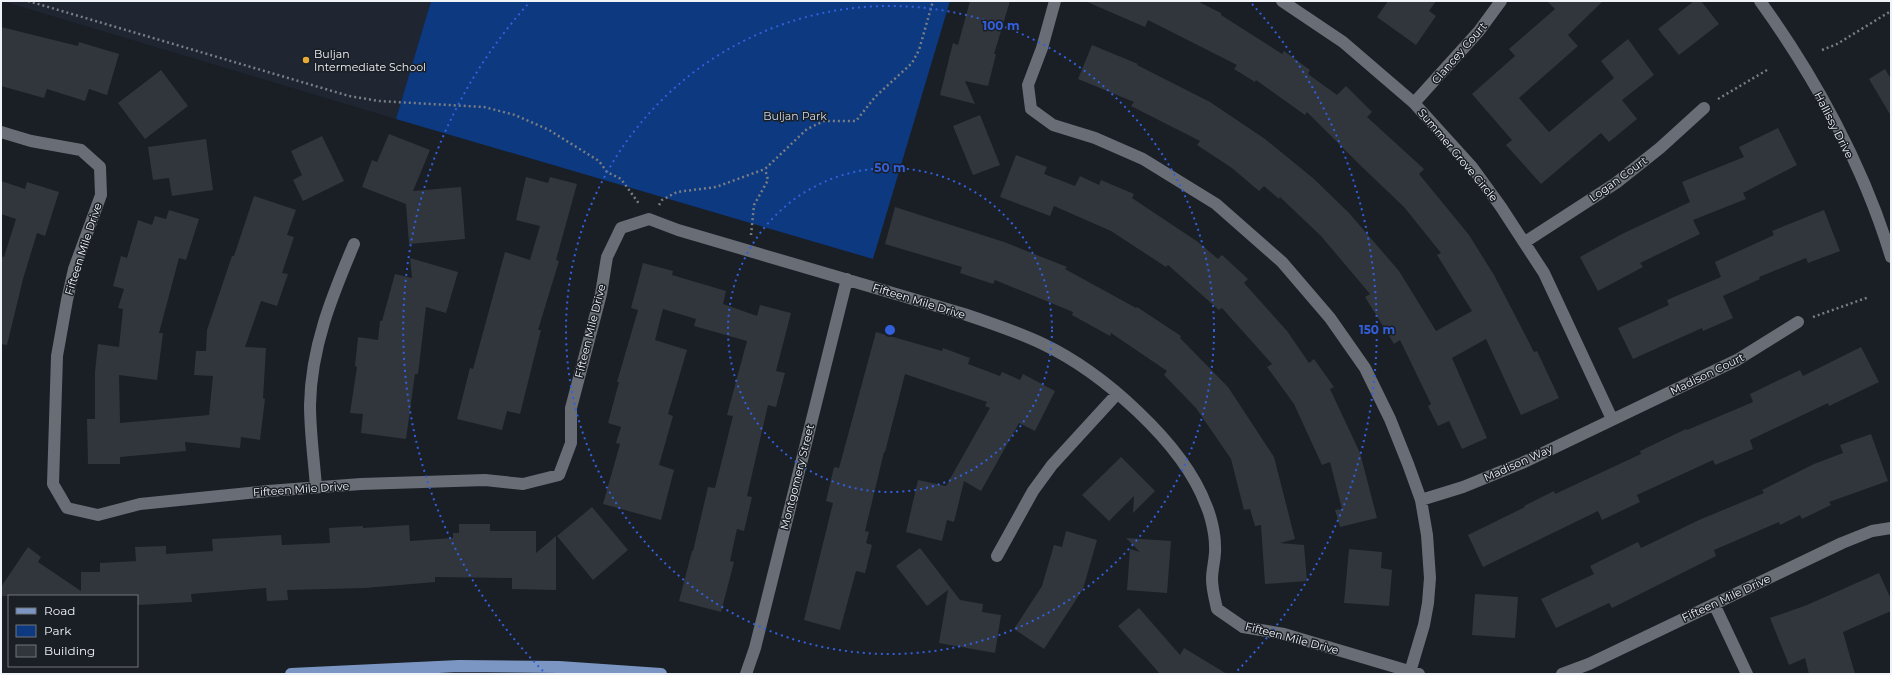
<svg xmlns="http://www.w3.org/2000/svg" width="1892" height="675" font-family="Montserrat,sans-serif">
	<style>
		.built { fill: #1f2632 }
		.green { fill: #0c397f }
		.building { fill: #31363d }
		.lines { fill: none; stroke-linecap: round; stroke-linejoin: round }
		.path { stroke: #7a7e84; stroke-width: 2.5; stroke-dasharray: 2 3; stroke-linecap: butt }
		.minor { stroke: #686d76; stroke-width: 12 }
		.major { stroke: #7b96c3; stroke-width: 12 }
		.ring { fill: none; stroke: #325fdb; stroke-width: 2; stroke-dasharray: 2 4 }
		.poi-dot { fill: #e7ac37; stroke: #1a1e25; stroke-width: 1.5 }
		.labels { text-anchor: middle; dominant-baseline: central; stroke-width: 3; stroke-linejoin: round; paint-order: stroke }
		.street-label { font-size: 11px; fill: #f0f4f9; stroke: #1a1e25 }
		.poi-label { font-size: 11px; fill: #f0f4f9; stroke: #1a1e25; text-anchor: start }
		.park-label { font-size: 11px; fill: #ccd9ed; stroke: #1a1e25 }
		.centre { fill: #325fdb; stroke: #1a1e25; stroke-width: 2 }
		.ring-label { font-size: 12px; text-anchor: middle; font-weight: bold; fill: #325fdb; stroke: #1a1e25; stroke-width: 3; stroke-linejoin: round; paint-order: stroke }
	</style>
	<rect width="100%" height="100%" fill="#1a1e25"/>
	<!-- built -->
	<path class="built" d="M2,1H431L396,119Z"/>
	<!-- green -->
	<path class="green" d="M431,1H950L873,259L396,119Z"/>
	<!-- building -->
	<path class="building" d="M970,1H1010L994,54H996L988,86L965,81L975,104L940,95L953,43L958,45Z
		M1085,1H1197L1221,13V15L1282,54L1284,51L1310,70L1308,74L1337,95L1346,86L1372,112L1367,117L1424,169L1419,174L1469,235L1494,275L1534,352L1537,351L1559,398L1521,415L1486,339L1452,358L1487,438L1462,449L1449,421L1438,426L1428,406L1431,404L1400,340L1394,344L1365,297L1370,294L1321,236L1280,197L1279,199L1264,186L1259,191L1232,168L1197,145L1200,141L1131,106L1134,102L1078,79L1092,45L1138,64L1137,65L1210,102L1265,139L1314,179L1349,213L1399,271L1436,331L1472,311L1437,255L1441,253L1404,207L1360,165L1307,112L1305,115L1256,80L1255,82L1234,69L1237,65L1148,20L1145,27Z
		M1388,1H1436L1429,11L1436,16L1416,45L1377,17Z
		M1547,1H1603L1568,35L1578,46L1519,98L1549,132L1614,78L1601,61L1628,39L1654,75L1622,100L1637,119L1609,142L1601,133L1541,184L1506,145L1512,140L1472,94L1515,56L1509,49L1555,9Z
		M1694,1H1701L1719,24L1679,55L1658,29Z
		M1,27L78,46L79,42L119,54L107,95L89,89L85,101L47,89L44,98L1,86Z
		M1885,69L1891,79V116L1869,79Z
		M161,70L188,106L145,139L118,103Z
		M980,115L1000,165L973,175L953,126Z
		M1778,128L1797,165L1743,193L1746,199L1693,220L1700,234L1640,263L1643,267L1598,291L1580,257L1622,234L1690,202L1682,182L1744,157L1739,147Z
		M389,134L430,150L413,191L461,187L465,239L409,244L406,204L362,187L372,160L377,162Z
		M322,136L344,181L303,201L293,180L302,175L291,151Z
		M206,139L213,190L172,196L169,178L153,180L148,147Z
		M1016,155L1047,167L1044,174L1075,186L1080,176L1099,185L1101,180L1134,194L1132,198L1198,242L1218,259L1222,255L1248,279L1244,283L1287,331L1309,363L1314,359L1334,387L1330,389L1360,453L1377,518L1340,527L1335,510L1342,509L1330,462L1322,465L1294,404L1267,367L1272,364L1222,308L1219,310L1168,265L1166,267L1111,231L1054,206L1050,216L1000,197Z
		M526,177L548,183L550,177L577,184L556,260L559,261L538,330H541L520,414L507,411L502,430L457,419L470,368L473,369L505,252L530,260L540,226L516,220Z
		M1,181L25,189L27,182L59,192L45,236L37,233L23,279L7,345L1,344V256L4,257L16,219L1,214Z
		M254,196L296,210L287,235L294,237L282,273L288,274L277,306L261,301L245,347L266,348L263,398L265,399L260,440L241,437L240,448L185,442L186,451L120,457V464H88L87,419H95V372L98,344L119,347L123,309L118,308L124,289L113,286L121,256L127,258L138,220L152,225L155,216L166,219L169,210L199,219L186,260L179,258L159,333H163L157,380L119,375L120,423L209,415L213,376L194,375L196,351H206L207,330L232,256H234Z
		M895,207L1004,242L1067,267L1065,269L1136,308L1137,307L1181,336L1180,338L1228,387L1274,457L1295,539L1280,543L1304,545L1307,581L1265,584L1261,525L1255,526L1250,509L1244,510L1231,459L1196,408L1164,375L1167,371L1111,333L1110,336L1072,315L1073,312L995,280L993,284L960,273L962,267L885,244Z
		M1824,210L1840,251L1808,263L1806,258L1759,277L1760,279L1723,296L1733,318L1703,331L1702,328L1633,359L1618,328L1669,305L1667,300L1721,277L1715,262L1774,235L1772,231Z
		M410,258L458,272L446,313L426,307L418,374H415L406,439L361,433L363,414L350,413L357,367L355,366L358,337L378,340L380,321H382L395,274L412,278Z
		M643,263L673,271L672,275L726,291L723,304L757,316L760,305L791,313L776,371L785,373L776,407L768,405L747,496L752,497L744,531L737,529L730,561L734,562L721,612L679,601L692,551H693L708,487L715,488L733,416L727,415L747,341L694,326L696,319L663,309L655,340L687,350L668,414L673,416L659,465L674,470L661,520L603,504L620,444L616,443L621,427L608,423L619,382H617L638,310L631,308Z
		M876,332L942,351L943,348L970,358L968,364L1000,376L1002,372L1020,380L1023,374L1055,391L1035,431L1019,423L981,491L964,481L954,522L947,520L942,541L906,532L918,480L946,486L990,408L985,406L987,402L905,374L885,452H884L865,531L869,532L866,543L872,545L865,573L856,571L840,630L804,620L833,503L826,501L834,467L839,468Z
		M1861,347L1879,382L1829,406L1828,403L1750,440L1753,449L1715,465L1713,460L1637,495L1640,502L1602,520L1598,511L1483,567L1468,535L1525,507L1524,506L1554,491L1555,494L1641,454L1640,451L1686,429L1687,430L1753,402L1750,394L1800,370L1803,376Z
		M1871,434L1888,481L1829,502L1831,505L1802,519L1800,515L1780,525L1779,522L1714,550L1716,556L1612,608L1609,603L1556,628L1541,599L1594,574L1590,566L1638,542L1641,548L1699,520L1764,493L1762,490L1814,464L1843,453L1840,445Z
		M1121,457L1155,491L1133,513L1134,496L1109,521L1082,495Z
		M592,507L628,550L593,580L557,536Z
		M459,524H490V531H536V553L556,536V590L512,589V578L435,577V582L365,588L287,590L288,600L267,601L266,588L191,594L192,602L138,605V596H1V587L28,547L41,557L38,562L81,591V572H100V563L136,561L135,547L166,546V554L213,551L212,539L281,535L282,545L330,543L329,528L363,526V528L409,525L410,541L453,538V533H459Z
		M1066,531L1097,540L1083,589L1044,649L1014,629L1042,586L1054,545L1062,547Z
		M1126,538L1171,541L1167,593L1127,590L1130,549L1140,552Z
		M920,548L960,600L983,604L982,612L1001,615L995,653L939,643L948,590L927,606L896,566Z
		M1349,549L1382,552L1381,568L1392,570L1389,606L1344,603Z
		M1879,573L1891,599V611L1843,632L1855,674H1809L1805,658L1789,665L1770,618L1807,605Z
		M1475,594L1518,597L1515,638L1472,635Z
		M1139,608L1180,655L1184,648L1227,674H1160L1118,626Z"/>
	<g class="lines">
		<!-- path -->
		<path class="path" d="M28,1L349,96L379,101L484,107L515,115L549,130L599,161L607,172L621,179L640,205
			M1822,50L1837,44L1891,11
			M1718,99L1767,70
			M659,205L662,200L677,192L716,187L765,169L807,129L824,121H856L875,97L912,63L919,50L933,1
			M751,235L754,205L768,180L765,169
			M1813,317L1869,297"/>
		<!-- minor -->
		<path class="minor" d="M1055,1L1042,48L1028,85L1031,109L1053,125L1095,138L1143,159L1216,204L1282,262L1330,318L1365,368L1390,419L1408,464L1421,500L1427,535L1430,578L1428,603L1424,625L1410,672
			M1282,1L1343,42L1414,103L1472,167L1501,207L1544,273L1612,419
			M1760,1C1815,77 1864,167 1891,257
			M1414,103L1479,31L1501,1
			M1,132L31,141L81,150L100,167L101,195L74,269L67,300L57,356L53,484L67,508L98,515L140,504L268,491L361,484L485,480L523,484L559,475L571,443V408L601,294L607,257L621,228L649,219L678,230L964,314C991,323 1018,332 1043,344C1102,372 1183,443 1206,505C1211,516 1215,534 1215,546C1216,557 1212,568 1212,579C1212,589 1215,600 1217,609L1243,627L1284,634L1419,674
			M1525,242L1616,183L1660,148L1704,108
			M316,487C314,460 310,432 310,405C311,347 332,296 354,244
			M1421,500L1463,487L1522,463L1737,360L1798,322
			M997,556L1033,491L1052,465L1117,394
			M1714,604L1747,674
			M746,674L755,648L847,279
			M1562,674L1589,664L1842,543L1872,531L1891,528"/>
		<!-- major -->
		<path class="major" d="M291,674L459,666L559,667L661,674"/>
	</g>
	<!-- distance rings -->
	<g class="ring">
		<circle cx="890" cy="330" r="162"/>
		<circle cx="890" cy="330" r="324"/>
		<path d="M543 671A487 487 0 0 1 528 4M1252 4A487 487 0 0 1 1237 671"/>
	</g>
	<!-- markers -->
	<circle class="poi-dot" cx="306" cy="60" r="4"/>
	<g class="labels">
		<!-- street labels -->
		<g class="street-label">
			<text transform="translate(1459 53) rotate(-49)">Clancey Court</text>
			<text transform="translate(1834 125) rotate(63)">Hallissy Drive</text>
			<text transform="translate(1458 155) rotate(50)">Summer Grove Circle</text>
			<text transform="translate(1618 179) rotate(-36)">Logan Court</text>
			<text transform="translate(83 249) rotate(-72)">Fifteen Mile Drive</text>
			<text transform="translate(919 301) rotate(17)">Fifteen Mile Drive</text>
			<text transform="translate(590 331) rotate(-76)">Fifteen Mile Drive</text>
			<text transform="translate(1707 374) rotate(-26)">Madison Court</text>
			<text transform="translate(1518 463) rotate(-24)">Madison Way</text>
			<text transform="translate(797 477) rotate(-76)">Montgomery Street</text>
			<text transform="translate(301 489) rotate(-4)">Fifteen Mile Drive</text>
			<text transform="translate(1726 598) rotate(-25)">Fifteen Mile Drive</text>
			<text transform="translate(1292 638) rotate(15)">Fifteen Mile Drive</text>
		</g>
		<!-- poi labels -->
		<g class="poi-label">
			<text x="314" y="54">Buljan<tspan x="314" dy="13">Intermediate School</tspan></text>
		</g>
		<!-- park labels -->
		<g class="park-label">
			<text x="795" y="116">Buljan Park</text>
		</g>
	</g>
	<circle cx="890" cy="330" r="6" class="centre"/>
	<g class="ring-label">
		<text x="1001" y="30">100 m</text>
		<text x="890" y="172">50 m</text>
		<text x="1377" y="334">150 m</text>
	</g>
	<!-- border -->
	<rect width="1892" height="675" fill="none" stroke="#f0f4f9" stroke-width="4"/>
	<!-- legend -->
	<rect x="8" y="595" width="130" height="72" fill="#1a1e25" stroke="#70747a"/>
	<rect x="16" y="608" width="20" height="6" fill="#7b96c3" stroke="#70747a"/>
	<text x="44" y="615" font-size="12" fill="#f0f4f9">Road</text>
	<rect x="16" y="625" width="20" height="12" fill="#0c397f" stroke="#70747a"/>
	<text x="44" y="635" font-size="12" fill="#f0f4f9">Park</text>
	<rect x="16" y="645" width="20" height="12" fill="#31363d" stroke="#70747a"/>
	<text x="44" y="655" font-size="12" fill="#f0f4f9">Building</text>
</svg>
